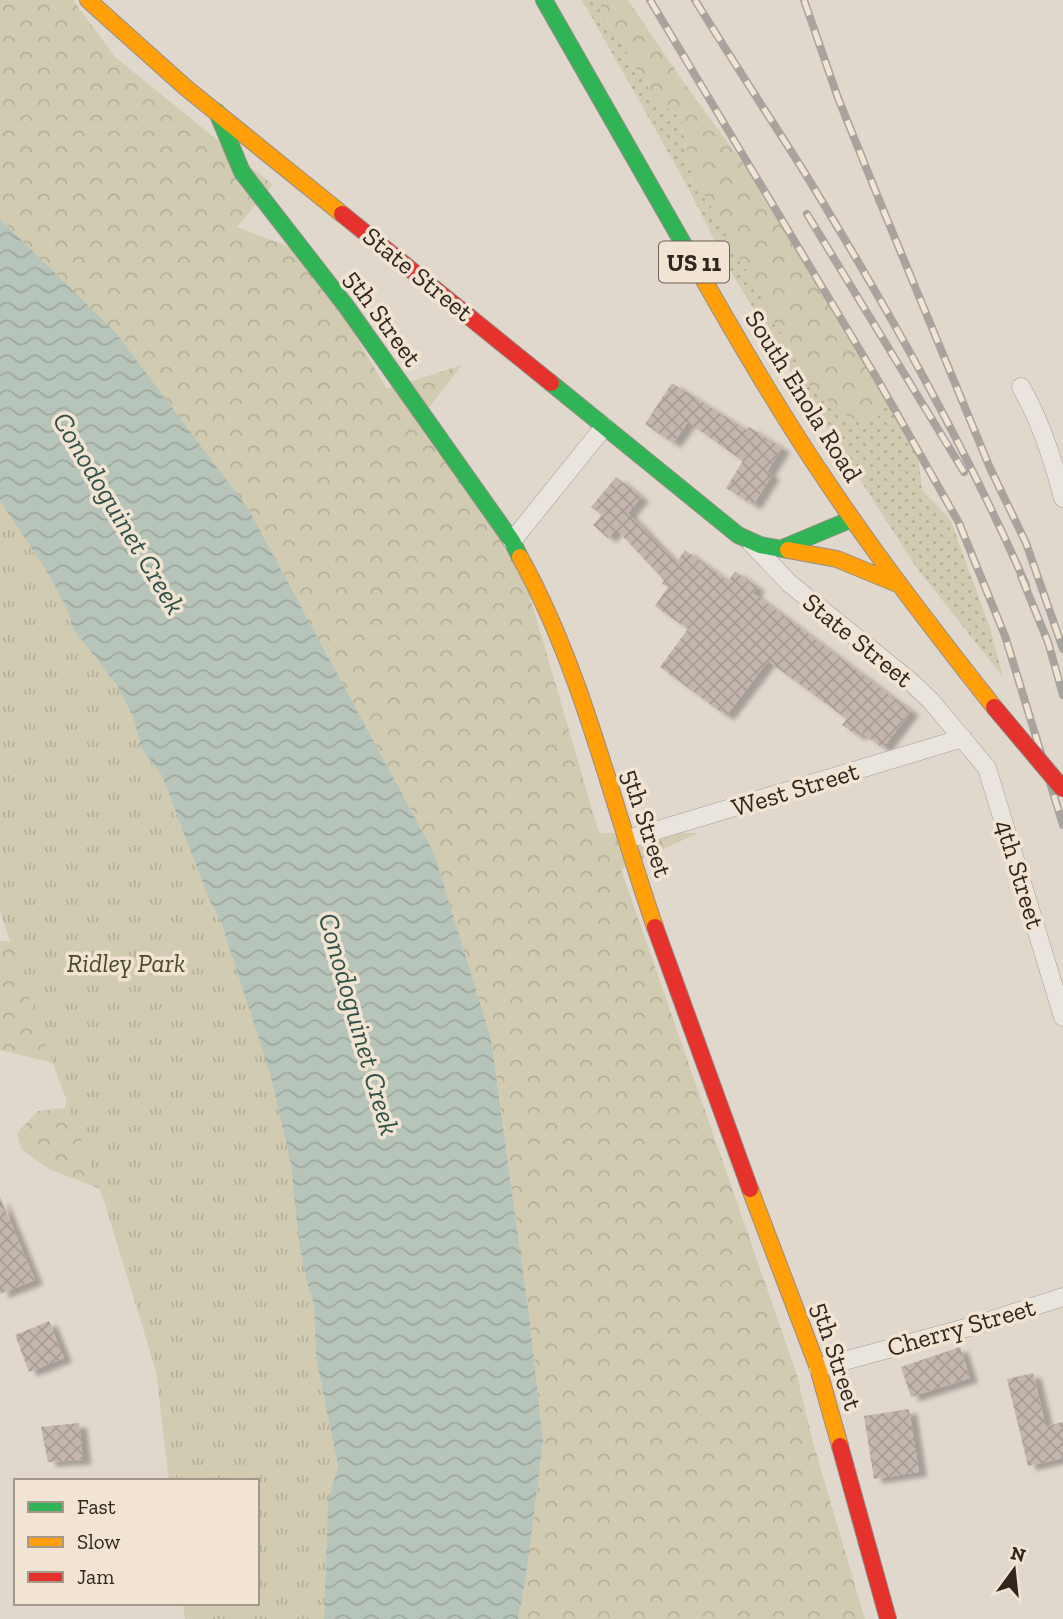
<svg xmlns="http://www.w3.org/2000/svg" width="1063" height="1619" font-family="'Zilla Slab',serif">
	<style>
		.grass { fill: url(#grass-dots) }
		.forest { fill: url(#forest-crowns) }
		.park { fill: url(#park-tufts) }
		.water { fill: url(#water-waves) }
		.building { fill: url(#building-cross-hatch); filter: url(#shadow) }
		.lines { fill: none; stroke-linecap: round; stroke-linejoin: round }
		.street-casing { stroke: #a59d96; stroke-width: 19 }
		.fast-casing { stroke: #958d86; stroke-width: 18 }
		.slow-casing { stroke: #958d86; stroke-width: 18 }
		.jam-casing { stroke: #958d86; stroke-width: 18 }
		.street { stroke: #e9e4dd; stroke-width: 18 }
		.fast { stroke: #30b455; stroke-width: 16 }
		.slow { stroke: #ff9f0a; stroke-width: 16 }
		.jam { stroke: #e5322d; stroke-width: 16 }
		.rail-casing { stroke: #a9a39d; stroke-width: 8 }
		.rail { stroke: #f1e4d3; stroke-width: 5; stroke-dasharray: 16; stroke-linecap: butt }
		.jam-bridge-casing { stroke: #8b837d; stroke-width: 18; stroke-linecap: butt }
		.jam-bridge { stroke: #e5322d; stroke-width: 16 }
		.labels { text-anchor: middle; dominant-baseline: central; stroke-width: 7; stroke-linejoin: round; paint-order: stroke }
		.shield { fill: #f1e4d3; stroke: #6c5f55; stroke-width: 2 }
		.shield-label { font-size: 24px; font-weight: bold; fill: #33261f }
		.street-label { font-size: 26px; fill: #33261f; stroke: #f1e4d3 }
		.park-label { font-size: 26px; font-style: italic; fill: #494d28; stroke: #f1e4d3 }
		.water-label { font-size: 28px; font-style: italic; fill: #30514a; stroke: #f1e4d3 }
	</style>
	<defs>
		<pattern id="grass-dots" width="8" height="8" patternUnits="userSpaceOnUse" patternTransform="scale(1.75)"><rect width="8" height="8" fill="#d1ccb1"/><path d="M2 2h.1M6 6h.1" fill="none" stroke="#b4af98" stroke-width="1.8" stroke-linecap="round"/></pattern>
		<pattern id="forest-crowns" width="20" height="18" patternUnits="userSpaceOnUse" patternTransform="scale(1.75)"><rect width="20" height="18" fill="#d1ccb1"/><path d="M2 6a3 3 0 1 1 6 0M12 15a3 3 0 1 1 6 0" fill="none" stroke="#b4af98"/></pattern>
		<pattern id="park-tufts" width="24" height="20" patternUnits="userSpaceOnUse" patternTransform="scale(1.75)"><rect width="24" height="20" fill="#d1ccb1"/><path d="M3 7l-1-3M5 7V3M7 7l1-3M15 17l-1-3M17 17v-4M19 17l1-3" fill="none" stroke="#b4af98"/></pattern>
		<pattern id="water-waves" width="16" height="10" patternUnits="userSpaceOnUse" patternTransform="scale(1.75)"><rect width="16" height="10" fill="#b7c4ba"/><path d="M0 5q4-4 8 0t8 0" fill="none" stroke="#9ea89f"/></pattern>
		<pattern id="building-cross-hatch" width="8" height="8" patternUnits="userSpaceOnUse" patternTransform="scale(1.75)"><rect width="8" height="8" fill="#c3b6ae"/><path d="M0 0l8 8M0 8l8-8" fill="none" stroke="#a89c95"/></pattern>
		<filter id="shadow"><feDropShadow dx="8" dy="4.5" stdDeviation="2" flood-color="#0004"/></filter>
	</defs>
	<rect width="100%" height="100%" fill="#e0d7cd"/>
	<!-- grass -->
	<path class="grass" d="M582,0H600L601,11L655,98L681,118L691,170L877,418L888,399L917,445L922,490L950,519L990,628L1003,677L916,567L797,381L730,270L684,180Z"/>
	<!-- forest -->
	<path class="forest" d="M0,0H73L115,57L273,185L237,227L307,254L387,389L462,365L421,418L523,573L599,833H698L621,869L797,1375L812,1439L865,1619H518L526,1577L543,1442L530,1323L491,1039L434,853L249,510L116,334L0,219Z
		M600,0H628L682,80L784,219L888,399L877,418L851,419L809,385L691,170L681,118L655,99L601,11Z
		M0,941L36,944L111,1193L49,1169L21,1149L17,1133L38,1111L65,1108L69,1090L61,1065L0,1050Z"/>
	<!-- park -->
	<path class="park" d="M0,501L46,570L68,611L73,629L118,687L134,719L141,748L162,776L209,899L221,922L271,1076L291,1165L299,1242L306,1279L314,1305L316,1358L338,1466L328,1501L324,1619H185L183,1603H257V1481H169L156,1371L105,1204L35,1015L0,911Z"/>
	<!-- water -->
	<path class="water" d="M0,219L116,333L249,510L434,853L491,1039L530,1323L543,1442L526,1577L518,1619H324L328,1501L338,1466L316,1358L314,1305L306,1279L299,1242L291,1165L271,1077L221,922L209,899L162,776L141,748L134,719L118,687L73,629L68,611L46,570L0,501Z"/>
	<!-- building -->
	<path class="building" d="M672,383L746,430L749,427L782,448L767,472L772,475L753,505L726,488L743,461L688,422L673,443L645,424Z
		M616,477L641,497L628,513L676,563L685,550L728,581L735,571L757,587L753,593L911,711L883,748L861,732L858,736L842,725L847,719L768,661L726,716L660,667L688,629L655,606L668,587L662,584L664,580L616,529L608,538L593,525L602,515L591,507Z
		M0,1197L35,1280L0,1294Z
		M49,1321L64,1358L29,1372L15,1335Z
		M960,1347L970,1378L911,1397L901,1367Z
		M1033,1373L1046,1426L1063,1422V1458L1028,1466L1007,1379Z
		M909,1409L919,1472L874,1479L864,1416Z
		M79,1423L83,1460L48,1462L41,1427Z"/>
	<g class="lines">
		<defs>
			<path id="street" d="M1021,387C1041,422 1053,459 1063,498
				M512,541L604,427
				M751,543L789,583L911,682L931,701L987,768L1063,1017
				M628,839L963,738
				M818,1368L973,1326L1063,1297"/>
			<path id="fast" d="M544,0L696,266
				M217,112L242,172L346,306L512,541L520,557
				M551,383L738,535L760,545L788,550
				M785,547L852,519"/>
			<path id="slow" d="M88,0L185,87L342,214
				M696,266C736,337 777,408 823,476C876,556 935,632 994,707
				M788,550L837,559L900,585
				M520,557C583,671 612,804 655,927
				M750,1189L818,1368L840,1446"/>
			<path id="jam" d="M342,214L551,383
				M655,927L750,1189
				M840,1446L888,1619"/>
		</defs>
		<!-- street casing -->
		<use href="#street" class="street-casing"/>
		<!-- fast casing -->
		<use href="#fast" class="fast-casing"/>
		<!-- slow casing -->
		<use href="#slow" class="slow-casing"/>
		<!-- jam casing -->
		<use href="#jam" class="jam-casing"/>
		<!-- street -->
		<use href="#street" class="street"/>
		<!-- fast -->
		<use href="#fast" class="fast"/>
		<!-- slow -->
		<use href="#slow" class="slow"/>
		<!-- jam -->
		<use href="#jam" class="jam"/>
		<defs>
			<path id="rail" d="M650,0L879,382L959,523L1005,636L1063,825
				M695,0C730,57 767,113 803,170C885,304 963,441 1026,585
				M804,0L838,98L880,202L990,468L1026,543L1063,649
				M807,214L964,472
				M1021,576L1048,642L1063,695"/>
		</defs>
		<!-- rail casing -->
		<use href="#rail" class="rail-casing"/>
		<!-- rail -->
		<use href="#rail" class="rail"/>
		<defs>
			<path id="jam-bridge" d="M994,707L1063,789"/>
		</defs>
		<!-- jam-bridge casing -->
		<use href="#jam-bridge" class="jam-bridge-casing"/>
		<!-- jam-bridge -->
		<use href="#jam-bridge" class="jam-bridge"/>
	</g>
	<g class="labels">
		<!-- shield labels -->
		<rect class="shield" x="659" y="241.5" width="70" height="41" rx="5"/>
		<g class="shield-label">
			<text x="694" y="262">US 11</text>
		</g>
		<!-- street labels -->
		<g class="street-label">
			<text transform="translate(418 274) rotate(39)">State Street</text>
			<text transform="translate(383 318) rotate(54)">5th Street</text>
			<text transform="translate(804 396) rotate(58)">South Enola Road</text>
			<text transform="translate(858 640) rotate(39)">State Street</text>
			<text transform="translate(795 789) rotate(-17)">West Street</text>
			<text transform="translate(647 823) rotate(72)">5th Street</text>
			<text transform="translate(1020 874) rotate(73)">4th Street</text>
			<text transform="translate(961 1327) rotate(-16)">Cherry Street</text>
			<text transform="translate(837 1356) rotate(72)">5th Street</text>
		</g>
		<!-- park labels -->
		<g class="park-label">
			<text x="126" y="963">Ridley Park</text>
		</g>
		<!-- water labels -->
		<g class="water-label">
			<text transform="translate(119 513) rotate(59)">Conodoguinet Creek</text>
			<text transform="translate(359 1024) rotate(74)">Conodoguinet Creek</text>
		</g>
	</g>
	<!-- legend -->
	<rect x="14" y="1479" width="245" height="126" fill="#f1e4d3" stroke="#a5988b" stroke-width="2"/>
	<rect x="28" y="1502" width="35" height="10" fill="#30b455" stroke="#a5988b" stroke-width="2"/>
	<text x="77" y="1514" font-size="21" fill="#33261f">Fast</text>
	<rect x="28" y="1537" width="35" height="10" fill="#ff9f0a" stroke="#a5988b" stroke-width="2"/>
	<text x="77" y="1549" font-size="21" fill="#33261f">Slow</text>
	<rect x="28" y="1572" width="35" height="10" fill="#e5322d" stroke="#a5988b" stroke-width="2"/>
	<text x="77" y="1584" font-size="21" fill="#33261f">Jam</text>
	<!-- north arrow -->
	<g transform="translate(1014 1570) rotate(15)" stroke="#f1e4d3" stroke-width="5" paint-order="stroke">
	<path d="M0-5L12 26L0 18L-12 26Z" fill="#33261f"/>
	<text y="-10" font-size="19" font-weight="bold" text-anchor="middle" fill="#33261f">N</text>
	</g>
</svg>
